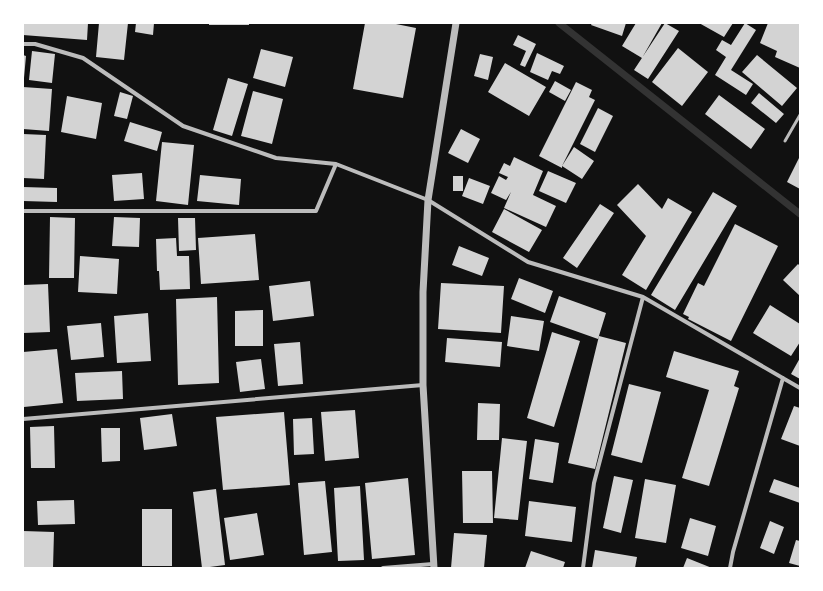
<svg xmlns="http://www.w3.org/2000/svg" width="823" height="591" font-family="Ubuntu,sans-serif">
	<style>
		.lines { fill: none; stroke-linecap: round; stroke-linejoin: round }
		.stream { stroke: #333; stroke-width: 7 }
		.building { fill: #d3d3d3 }
		.service { stroke: #bcbcbc; stroke-width: 3 }
		.minor { stroke: #bcbcbc; stroke-width: 4 }
		.tertiary { stroke: #bcbcbc; stroke-width: 7 }
	</style>
	<rect width="100%" height="100%" fill="#111"/>
	<g class="lines">
		<!-- stream -->
		<path class="stream" d="M559,23L800,214"/>
	</g>
	<!-- building -->
	<path class="building" d="M23,23H88L87,40L23,35Z
		M99,23H128L124,60L96,57Z
		M136,23H154L153,35L135,32Z
		M209,23H249V25H209Z
		M365,23H391L416,28L403,98L353,89Z
		M592,23H626L622,36L591,25Z
		M636,23H662L642,58L622,46Z
		M665,23L679,31L648,79L634,70Z
		M699,23H733L724,37Z
		M745,23L756,30L731,70L753,84L746,95L715,75L726,57L716,50L722,40L731,45Z
		M768,23H800V68L775,57L777,51L760,43Z
		M518,35L536,44L525,67L520,65L526,51L513,45Z
		M678,48L708,72L682,106L652,82Z
		M261,49L293,57L285,87L253,78Z
		M32,51L55,54L52,83L29,80Z
		M537,53L564,66L560,74L552,71L548,80L530,72Z
		M480,54L493,57L488,80L474,76Z
		M23,55L26,56L24,78H23Z
		M757,55L797,88L782,106L742,72Z
		M505,63L546,87L529,116L488,92Z
		M228,78L248,84L232,136L213,130Z
		M555,81L571,90L565,101L549,92Z
		M576,82L592,90L589,97L595,100L562,166L574,147L594,161L582,179L562,166V168L539,156Z
		M23,87L52,89L49,131L23,129Z
		M253,91L283,99L272,144L241,136Z
		M120,92L133,96L127,119L114,116Z
		M759,93L784,114L776,123L751,103Z
		M719,95L765,129L751,149L705,114Z
		M67,96L102,103L96,139L61,132Z
		M598,108L613,116L595,152L580,144Z
		M130,122L162,132L157,151L124,141Z
		M461,129L480,139L468,163L448,153Z
		M23,134L46,135L44,179L23,178Z
		M162,142L194,145L188,205L156,201Z
		M800,156V189L787,182Z
		M514,157L543,171L533,195L556,206L546,227L504,208L511,192L506,200L491,193L499,176L506,180L508,177L499,173L504,163L510,166Z
		M548,171L576,183L566,203L539,191Z
		M142,173L144,199L114,201L112,175Z
		M200,175L241,179L239,205L197,201Z
		M453,176H463V191H453Z
		M469,178L490,186L483,204L462,196Z
		M638,184L662,209L668,198L692,212L646,290L622,275L646,236L617,205Z
		M23,187L57,188V202L23,201Z
		M713,192L737,206L675,310L651,295Z
		M600,204L614,213L577,268L563,258Z
		M504,209L542,230L529,252L492,232Z
		M50,217L75,218L74,278H49Z
		M114,217L140,218L139,247L112,246Z
		M178,218H195L196,250L179,251Z
		M735,224L778,246L731,341L688,319L689,317L683,314L698,283L704,286Z
		M255,234L259,280L201,284L198,238Z
		M176,238L177,256H189L190,289L160,290L159,271H157L156,239Z
		M459,246L489,258L482,276L452,265Z
		M80,256L119,259L117,294L78,292Z
		M798,264L800,266V296L783,280Z
		M519,278L553,291L545,313L511,299Z
		M310,281L314,316L273,321L269,286Z
		M441,283L504,286L501,333L438,329Z
		M48,284L50,332L23,333V285Z
		M559,296L606,313L598,339L550,322Z
		M217,297L219,383L178,385L176,299Z
		M770,305L800,324V342L791,356L753,333Z
		M263,310V346H235V311Z
		M148,313L151,361L117,363L114,316Z
		M511,316L544,321L539,351L507,346Z
		M101,323L104,357L71,360L67,326Z
		M552,332L580,341L554,427L527,418Z
		M599,336L626,343L595,469L568,463Z
		M447,338L502,342L500,367L445,362Z
		M300,342L303,384L278,386L274,344Z
		M57,349L63,403L24,407L23,352Z
		M674,351L739,371L734,386L739,388L709,486L682,478L709,390L666,377Z
		M800,358V379L791,374Z
		M261,359L265,389L240,392L236,362Z
		M122,371L123,399L77,401L75,373Z
		M629,384L661,392L642,463L611,455Z
		M478,403L500,404L499,440H477Z
		M794,406L800,408V446L781,439Z
		M355,410L359,458L325,461L321,412Z
		M284,412L290,485L223,490L216,417Z
		M172,414L177,446L144,450L140,418Z
		M312,418L314,454L294,455L293,419Z
		M54,426L55,468H31L30,427Z
		M101,428H120V461L102,462Z
		M502,438L527,441L518,520L494,518Z
		M535,439L559,443L553,483L529,479Z
		M462,471H492L493,523H463Z
		M614,476L633,480L621,533L603,528Z
		M408,478L415,555L372,559L365,483Z
		M645,479L676,485L666,543L635,538Z
		M774,479L800,488V503L769,492Z
		M325,481L332,552L304,555L298,483Z
		M360,486L364,560L338,561L334,488Z
		M216,489L225,565L202,568L193,492Z
		M74,500L75,524L38,525L37,501Z
		M529,501L576,507L572,542L525,536Z
		M142,509H172V566H142Z
		M257,513L264,555L230,560L224,518Z
		M690,518L716,526L708,556L681,548Z
		M770,521L784,527L774,554L760,548Z
		M23,531L54,532L53,568H23Z
		M454,533L487,535L484,568H451Z
		M796,540L800,541V566L789,563Z
		M595,550L637,557L635,568H592Z
		M531,551L565,562L563,568H525Z
		M687,558L712,568H683Z"/>
	<g class="lines">
		<!-- service -->
		<path class="service" d="M785,141L800,115"/>
		<!-- minor -->
		<path class="minor" d="M23,44H35L83,58L183,126L276,158L336,164L428,200L528,262L643,297L800,388
			M23,211H316L336,164
			M23,419L423,385
			M383,568L433,564
			M583,568L594,483L643,297
			M730,568L733,552L783,378"/>
		<!-- tertiary -->
		<path class="tertiary" d="M434,568L423,385V292L428,200L456,23"/>
	</g>
	<!-- border -->
	<rect width="823" height="591" fill="none" stroke="#ffffff" stroke-width="48"/>
</svg>
